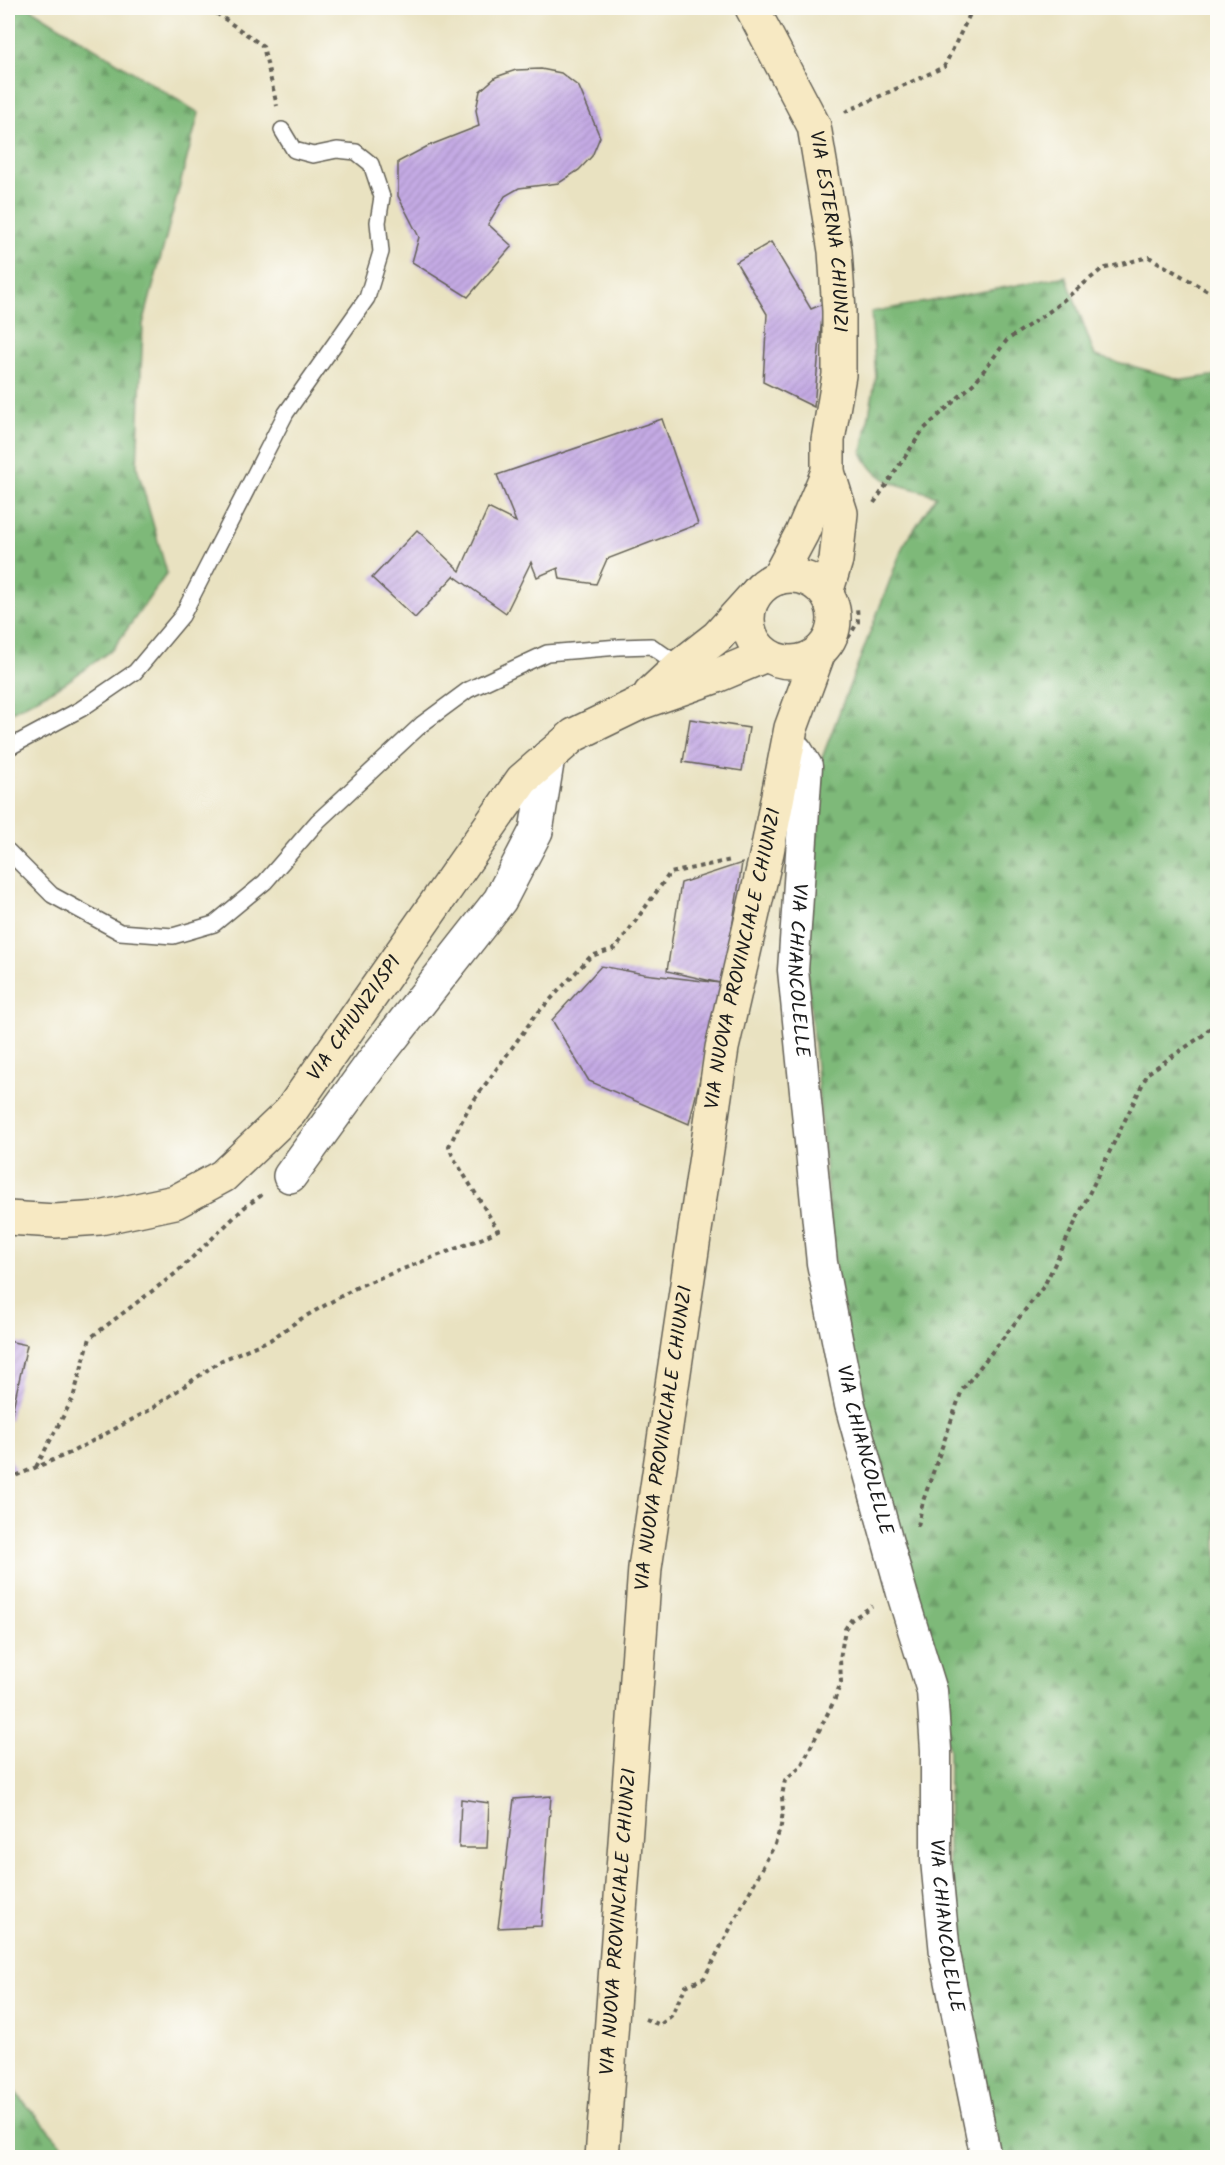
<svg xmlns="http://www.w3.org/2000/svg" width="1225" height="2165" font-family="Kalam,sans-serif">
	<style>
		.forest { fill: url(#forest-firs); stroke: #4d6a4a; stroke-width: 1.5 }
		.building { fill: url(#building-hatch) }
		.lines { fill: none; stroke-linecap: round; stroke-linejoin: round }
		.service-casing { stroke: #646156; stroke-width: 18 }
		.minor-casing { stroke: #646156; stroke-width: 33 }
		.tertiary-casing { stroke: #646156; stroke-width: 36 }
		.secondary-casing { stroke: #646156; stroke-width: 36 }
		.path { stroke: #646156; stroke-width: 4; stroke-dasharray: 4.5 4.5; stroke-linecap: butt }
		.service { stroke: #fff; stroke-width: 15 }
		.minor { stroke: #fff; stroke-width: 30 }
		.tertiary { stroke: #fff; stroke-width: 33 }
		.secondary { stroke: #f7e9c3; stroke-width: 33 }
		.labels { text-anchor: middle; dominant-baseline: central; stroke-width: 6; stroke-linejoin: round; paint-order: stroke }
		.street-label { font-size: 20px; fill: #1c1c1c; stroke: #fdfcf7 }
	</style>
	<defs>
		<pattern id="forest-firs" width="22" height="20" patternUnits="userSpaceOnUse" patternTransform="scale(1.5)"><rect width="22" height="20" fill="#7eb979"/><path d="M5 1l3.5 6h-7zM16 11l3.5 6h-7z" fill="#6c9e68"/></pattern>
		<pattern id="building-hatch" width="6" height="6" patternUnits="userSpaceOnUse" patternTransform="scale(1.5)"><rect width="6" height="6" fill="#c4aae4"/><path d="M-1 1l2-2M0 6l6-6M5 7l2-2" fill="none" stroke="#a892c3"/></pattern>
	</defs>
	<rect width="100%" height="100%" fill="#fdfcf7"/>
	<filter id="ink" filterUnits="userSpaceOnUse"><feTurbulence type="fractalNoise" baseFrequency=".0167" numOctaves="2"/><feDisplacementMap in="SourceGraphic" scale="12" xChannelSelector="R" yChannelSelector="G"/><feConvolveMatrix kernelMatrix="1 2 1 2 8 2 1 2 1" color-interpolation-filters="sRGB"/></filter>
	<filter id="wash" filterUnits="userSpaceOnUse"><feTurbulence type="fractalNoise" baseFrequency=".008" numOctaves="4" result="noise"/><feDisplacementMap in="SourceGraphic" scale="24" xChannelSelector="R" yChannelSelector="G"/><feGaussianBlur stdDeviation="1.35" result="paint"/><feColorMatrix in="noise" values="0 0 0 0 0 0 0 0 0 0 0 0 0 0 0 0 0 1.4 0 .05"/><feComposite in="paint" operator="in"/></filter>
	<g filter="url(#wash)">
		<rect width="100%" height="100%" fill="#e9e2c1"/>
		<!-- forest -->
		<path class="forest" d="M8,8H30L199,113L143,324L137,467L167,573L113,649L65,683L8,714Z
			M1066,276L1095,356L1183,380L1217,375V2157H1000L958,1952L948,1859L949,1750L862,1402L834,1261L807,970L820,763L903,546L936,496C901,482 881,490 862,453L876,377L871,312Z
			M8,2084L73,2157H8Z"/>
		<g id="blocks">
			<!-- building -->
			<path class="building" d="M541,69L561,73L579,87L600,137L592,156L579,170L559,183L519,188L505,196L488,224L512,246L468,297L412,262L419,237L398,196V162L428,146L479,126L476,110L480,91L496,77L516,70Z
				M771,242L811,309L823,304L814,407L763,382L767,314L736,262Z
				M662,419L698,524L607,559L596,584L560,579L558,568L537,577L531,562L506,613L454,576L415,618L372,578L417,530L460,571L488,508L516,522L497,475Z
				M690,719L749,728L742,771L683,762Z
				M742,863L724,980L689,1124L589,1081L552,1020L601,966L644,974L720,983L667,971L681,883Z
				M8,1341L27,1345L10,1421L8,1420Z
				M8,1453L15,1469L8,1472Z
				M551,1796L541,1926L498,1928L514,1799Z
				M461,1799L489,1803L487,1848H459Z"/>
		</g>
	</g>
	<g filter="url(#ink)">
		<use href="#blocks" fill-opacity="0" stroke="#646156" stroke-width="1.5"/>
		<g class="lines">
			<defs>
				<path id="service" d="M8,748L81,709L135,672L182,616L286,413L367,298L381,252L378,222L382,197L371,164L356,152L337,150L313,155L294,150L282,130
					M8,851L52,895L120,932L173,936L214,924L265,882L318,821L422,724L468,690L547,653L619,647L651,646L680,666"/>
				<g id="minor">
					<path id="s1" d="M788,745L797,750L807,766L793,970L822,1263L850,1405L903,1597L932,1691L936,1750V1860L945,1954L986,2158"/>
				</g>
				<path id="tertiary" d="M290,1176L372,1063L500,900L536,831L548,757"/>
				<g id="secondary">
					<path id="s2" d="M752,8L814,126L835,251L839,311V375L828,440V472L841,513L836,560L826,593"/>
					<circle cx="791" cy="619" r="43"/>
					<path d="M778,578L802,533L828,472"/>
					<path d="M650,694L680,666L717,637L754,596"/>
					<path id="s3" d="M8,1218L55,1221L100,1218L175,1202L223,1176L290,1112L522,780L574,735L640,703L714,677L766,655"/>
					<path id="s4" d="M602,2158L645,1568L722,1048L767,852L791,728L819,652"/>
				</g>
			</defs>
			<!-- service casing -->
			<use href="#service" class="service-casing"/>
			<!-- minor casing -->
			<use href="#minor" class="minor-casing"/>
			<!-- tertiary casing -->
			<use href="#tertiary" class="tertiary-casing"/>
			<!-- secondary casing -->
			<use href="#secondary" class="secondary-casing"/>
			<!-- path -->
			<path class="path" d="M209,8L263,46L277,106
				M845,112L944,67L973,8
				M874,503L923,430L975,382L1007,340L1050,311L1102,269L1149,257L1218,297
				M848,638L858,622L857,607
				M36,1467L73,1398L90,1338L176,1273L246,1206L262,1195
				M8,1479L70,1453L148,1411L222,1360L270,1340L299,1320L359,1286L483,1238L498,1230L453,1157L449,1146L469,1107L535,1016L591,956L616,948L670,873L731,860
				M918,1526L923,1501L962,1390L1044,1286L1148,1073L1202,1036L1218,1020
				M645,2019L660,2025L671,2016L686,1986L704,1978L775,1844L781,1826L783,1811L782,1796L785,1780L801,1766L835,1699L841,1682L840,1659L845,1629L851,1620L872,1606"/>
			<!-- service -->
			<use href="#service" class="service"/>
			<!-- minor -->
			<use href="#minor" class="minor"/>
			<!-- tertiary -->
			<use href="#tertiary" class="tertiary"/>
			<!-- secondary -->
			<use href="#secondary" class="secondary"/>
		</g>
	</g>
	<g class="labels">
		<!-- street labels -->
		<g class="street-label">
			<text stroke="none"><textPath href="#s2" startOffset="240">VIA ESTERNA CHIUNZI</textPath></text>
			<text stroke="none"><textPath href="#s4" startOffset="1209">VIA NUOVA PROVINCIALE CHIUNZI</textPath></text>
			<text stroke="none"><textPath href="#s1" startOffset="234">VIA CHIANCOLELLE</textPath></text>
			<text stroke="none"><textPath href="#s3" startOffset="430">VIA CHIUNZI/SP1</textPath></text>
			<text stroke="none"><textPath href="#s4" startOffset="723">VIA NUOVA PROVINCIALE CHIUNZI</textPath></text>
			<text stroke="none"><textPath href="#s1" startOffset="720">VIA CHIANCOLELLE</textPath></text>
			<text stroke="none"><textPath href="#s4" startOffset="237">VIA NUOVA PROVINCIALE CHIUNZI</textPath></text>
			<text stroke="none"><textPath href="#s1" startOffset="1206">VIA CHIANCOLELLE</textPath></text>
		</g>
	</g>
	<!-- margin -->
	<rect width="1225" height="2165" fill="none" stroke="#fdfcf7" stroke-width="30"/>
</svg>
